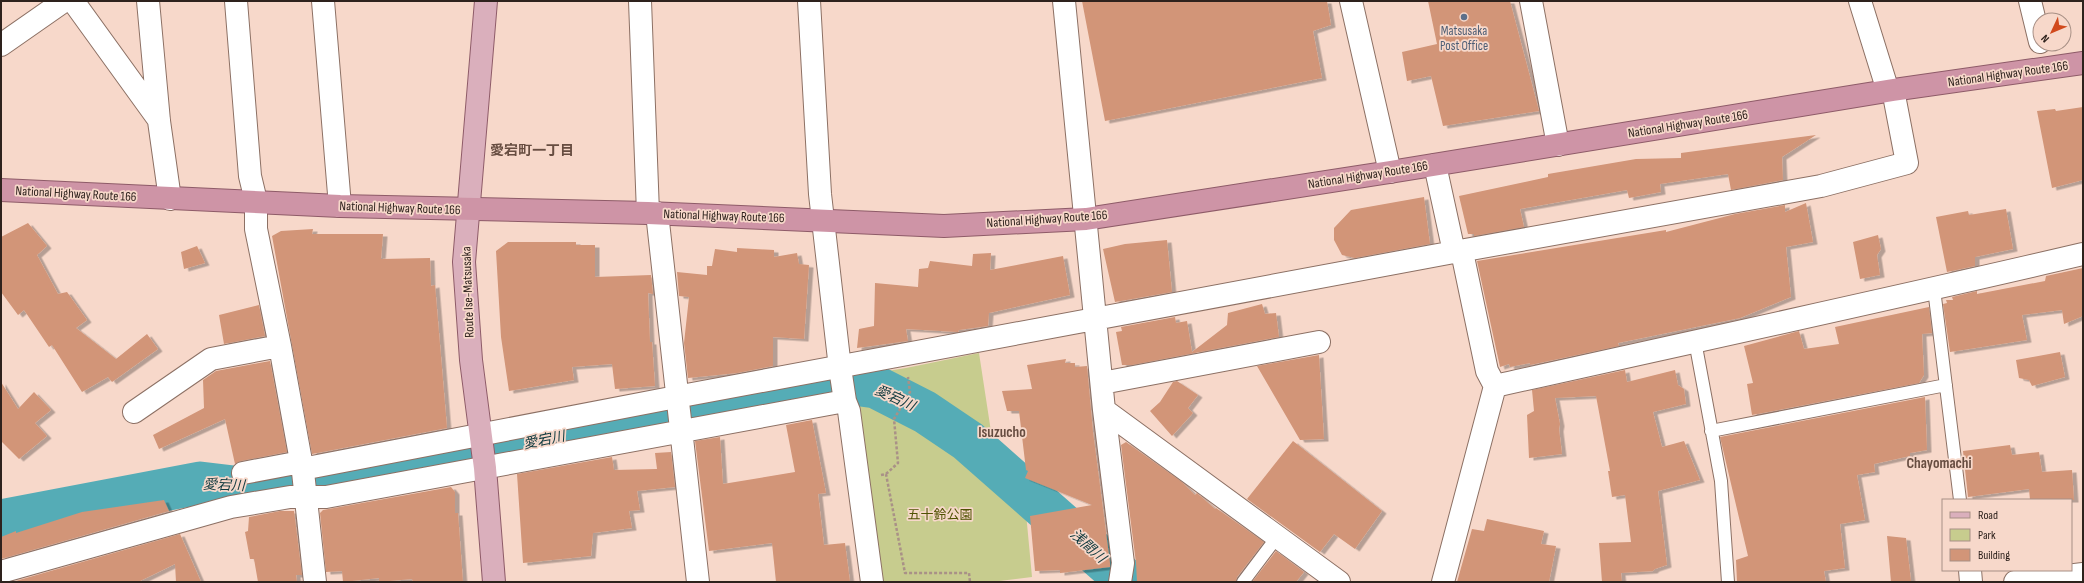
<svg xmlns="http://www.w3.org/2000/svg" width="2084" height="583" font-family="'Sofia Sans Condensed','Noto Sans JP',sans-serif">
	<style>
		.green { fill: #c7cc8e }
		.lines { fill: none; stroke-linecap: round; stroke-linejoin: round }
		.river { stroke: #55acb6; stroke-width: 43 }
		.building { fill: #d29578; filter: url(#shadow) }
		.service-casing { stroke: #8c7064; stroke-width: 14 }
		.minor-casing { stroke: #8c7064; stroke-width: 24 }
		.primary-casing { stroke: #8e5b68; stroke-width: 24 }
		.trunk-casing { stroke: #8e5b68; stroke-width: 24 }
		.path { stroke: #a99187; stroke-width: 2.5; stroke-dasharray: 3 2; stroke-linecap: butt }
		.service { stroke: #fff; stroke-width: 12 }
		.minor { stroke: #fff; stroke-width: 22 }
		.primary { stroke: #daafbc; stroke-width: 22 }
		.trunk { stroke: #ce94a6; stroke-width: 22 }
		.service-dot { fill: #5c6f8a; stroke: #f7d8ca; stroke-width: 1.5 }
		.labels { text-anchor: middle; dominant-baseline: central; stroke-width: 3.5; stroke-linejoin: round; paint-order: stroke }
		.service-label { font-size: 13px; fill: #4e5e75; stroke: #f7d8ca }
		.street-label { font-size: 13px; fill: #2e221d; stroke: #f7d8ca }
		.park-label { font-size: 13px; fill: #4f5202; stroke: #f7d8ca }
		.neighbourhood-label { font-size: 14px; font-weight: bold; fill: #674d41; stroke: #f7d8ca }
		.water-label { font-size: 14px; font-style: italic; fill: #103a3f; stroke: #f7d8ca }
		.quarter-label { font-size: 15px; font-weight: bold; fill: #674d41; stroke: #f7d8ca }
	</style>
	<defs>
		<filter id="shadow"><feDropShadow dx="4.5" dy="2.5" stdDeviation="0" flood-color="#0004"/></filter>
	</defs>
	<rect width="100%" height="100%" fill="#f7d8ca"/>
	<!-- green -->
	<path class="green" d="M979,353L999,484L1026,513L1032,577L991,582H883L867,477L855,376L906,368Z"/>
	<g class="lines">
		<!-- river -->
		<path class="river" d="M1,521L200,483L242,488L290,480L315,483L846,383L876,387L925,412L968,441L1128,582"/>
	</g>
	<!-- building -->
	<path class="building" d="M1082,1H1327L1331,25L1313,31L1322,78L1105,121Z
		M1428,1H1510L1539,111L1443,126L1431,76L1407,81L1402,52L1437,44Z
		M2083,107V180L2052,188L2037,111L2055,109L2056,111Z
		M1816,135L1782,157L1783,180L1731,190L1728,174L1660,184L1661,192L1629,198L1627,190L1520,209L1524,227L1474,236V234H1468L1459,196L1548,177V174L1636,159L1681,158V153Z
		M1424,197L1430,244L1355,258L1342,255L1334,240V228L1351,210Z
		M1806,203L1813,242L1786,247L1791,297L1740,318L1618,343L1619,346L1530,365V363L1510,367L1509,364L1500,367L1477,261L1666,230V232L1735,214L1785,205V212Z
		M2006,209L2013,249L1975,257V266L1947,272L1936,217L1968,211L1969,215Z
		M28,223L47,246L37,255L58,294L67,292L87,320L76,328L116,359L147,334L158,349L112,382L108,377L82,392L52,345L49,347L24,310L18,315L1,292V237Z
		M313,229L312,234H383L381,259L430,258L431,286L435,285L447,428L312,454L272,236L281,231Z
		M1878,235L1881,249L1877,255L1880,275L1860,279L1853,242Z
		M1167,240L1172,292L1115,302L1103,249L1125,244Z
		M508,242H576V245H595V277L651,275L653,294L648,293L650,342H652L655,386L615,389L612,364L572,367L574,380L509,391L501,337L496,251Z
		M197,246L205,263L184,269L181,252Z
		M737,248L774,250V257L797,253L799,264L809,265L804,339L773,337V366L737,373L688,378L684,343L689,297L679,296L677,272L707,275V266H712L715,249L737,252Z
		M991,253L990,270L1063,256L1070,295L989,313L988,326L959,330L958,332L906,329L908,341L857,348L859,329L874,326L875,283L918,287L919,269L928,268L930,261L972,266L973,254Z
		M2083,268V316L2064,324L2062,310L2022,315L2027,340L1950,352L1943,304L1947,303L1946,300H1953L1952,297L1977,291V294L2045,281L2046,276Z
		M1262,304L1265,314L1276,313L1279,337L1132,365H1122L1116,332L1122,331L1121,327L1175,317L1176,323L1187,321L1192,352L1227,325L1228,313Z
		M259,305L265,336L224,344L219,315Z
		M1929,307L1932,333L1922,334L1924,375L1919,383L1752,415L1747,384L1753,383L1744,346L1799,331L1804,349L1839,344L1835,327Z
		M2060,352L2065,377L2032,386L2029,380L2019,378L2016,360Z
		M1319,355L1324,439L1300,440L1257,366Z
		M1066,359L1065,363H1075V367L1087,366L1093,432L1110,563V567L1060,573V570L1035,571L1030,516L1092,505L1025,478L1028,471L1026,470L1019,411H1007L1002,391L1032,389L1027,365Z
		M270,361L287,452L241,461L235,464L225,419L159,449L153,435L204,408L203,380L216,371Z
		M1625,370L1627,382L1675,370L1678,385L1684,389L1686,404L1653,412L1662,447L1684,441L1700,480L1658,491L1667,565L1655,569L1653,571L1621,573L1622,582H1602L1599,543L1631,542L1625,495L1612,497L1608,471H1610L1596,396L1555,398L1560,424L1559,429L1562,454L1529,458L1527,415L1534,411L1532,390Z
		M1177,381L1198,395L1188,408L1193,413L1172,436L1150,411L1160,402L1173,382Z
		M1,382L18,409L34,392L51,410L35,423L47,436L19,459L1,441Z
		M1925,397L1927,450L1910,453V456L1874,464L1875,472L1857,475L1865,520L1840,524L1845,568L1824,571L1826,582H1737L1736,560L1748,556L1720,437Z
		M812,420L826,493L818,494L824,545L845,543L850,582H776L772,543L709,551L695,441L720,437L723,484L795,472L786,425Z
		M1293,441L1382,511L1355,549L1334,534L1320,552L1247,499Z
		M1126,442L1182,482L1195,495L1197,493L1215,509L1216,508L1264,542L1237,577L1236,582H1137L1136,563L1121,445Z
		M2010,445L2012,455L2039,452L2042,472L2072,470L2074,500H2030L2029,489L1968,497L1963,451Z
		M671,452L675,487L637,491L640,510L629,511L632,528L593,533L591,556L523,563L517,474L612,457L614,470L657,469L655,453Z
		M451,487L455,492V513H458L463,582H413L412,579L379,582V578L343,582L342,571L326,572L320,513L323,510Z
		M164,500L169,511L1,559V537L16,531V533L82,512Z
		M280,511H294L302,575H296L297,582H258L254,559H250L245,532L248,531L249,517Z
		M1487,519L1544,531L1541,544L1556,546L1549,582H1457L1472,529L1484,531Z
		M180,534L201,582H176L175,564L138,582H12Z
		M1887,536L1906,538L1911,581L1891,582Z
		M1276,551L1304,572L1296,582H1252Z"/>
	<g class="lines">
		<defs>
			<path id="service" d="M1934,289L1960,500
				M1695,341L1721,481L1728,582
				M1711,431L1946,385
				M1243,582L1277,537"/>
			<path id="minor" d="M73,1L159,120
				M148,1L159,121L170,199
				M236,1L250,176L256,201V229L280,346L303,472L315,582
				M323,1L340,206
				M640,1L648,213
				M809,1L820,194L840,368L845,401L849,411L872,582
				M1064,1L1104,410L1123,563L1120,582
				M1351,1L1390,172
				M1531,1L1558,145
				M1860,1L1888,91
				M2030,1L2040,42
				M1,45L64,1
				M1435,165L1454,252
				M657,213L698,582
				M1102,383L1319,342
				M1495,386C1691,342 1887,300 2083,254
				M1104,410L1339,582
				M134,412L211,359L280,346
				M302,469L676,397L1454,252L1821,186L1907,163L1893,90
				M243,473L301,462
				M1970,570L1971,582
				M1,572L231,507L290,497H326L845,401
				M1443,582L1495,386L1487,371L1462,252
				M2015,582L2083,574"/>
			<path id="primary" d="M486,1L464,262L471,360L485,468L494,582"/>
			<path id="trunk" d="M1,190L340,206L648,213L944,226L1086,219L1390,172L1893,90L2083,63"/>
		</defs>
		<!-- service casing -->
		<use href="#service" class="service-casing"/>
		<!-- minor casing -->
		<use href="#minor" class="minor-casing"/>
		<!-- primary casing -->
		<use href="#primary" class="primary-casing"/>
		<!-- trunk casing -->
		<use href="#trunk" class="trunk-casing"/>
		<!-- path -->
		<path class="path" d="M886,474L898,463L894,419L910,392L908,377
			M881,475L886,474L905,573H969L970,582"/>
		<!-- service -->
		<use href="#service" class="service"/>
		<!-- minor -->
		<use href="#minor" class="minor"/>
		<!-- primary -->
		<use href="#primary" class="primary"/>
		<!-- trunk -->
		<use href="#trunk" class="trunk"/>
	</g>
	<!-- markers -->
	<circle class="service-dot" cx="1464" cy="17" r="4"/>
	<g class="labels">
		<!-- service labels -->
		<g class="service-label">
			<text x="1464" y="31">Matsusaka<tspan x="1464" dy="15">Post Office</tspan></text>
		</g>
		<!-- street labels -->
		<g class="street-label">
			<text transform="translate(2008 74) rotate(-8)">National Highway Route 166</text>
			<text transform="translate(1688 124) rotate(-9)">National Highway Route 166</text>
			<text transform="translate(1368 175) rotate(-9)">National Highway Route 166</text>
			<text transform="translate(76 194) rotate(3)">National Highway Route 166</text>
			<text transform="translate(400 208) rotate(2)">National Highway Route 166</text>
			<text transform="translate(724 216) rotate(2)">National Highway Route 166</text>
			<text transform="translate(1047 219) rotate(-4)">National Highway Route 166</text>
			<text transform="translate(468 292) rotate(-92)">Route Ise-Matsusaka</text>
		</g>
		<!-- park labels -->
		<g class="park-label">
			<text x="940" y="515">五十鈴公園</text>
		</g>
		<!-- neighbourhood labels -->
		<g class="neighbourhood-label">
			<text x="532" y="150">愛宕町一丁目</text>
		</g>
		<!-- water labels -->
		<g class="water-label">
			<text transform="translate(895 398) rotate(25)">愛宕川</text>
			<text transform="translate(544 440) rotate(-11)">愛宕川</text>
			<text transform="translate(224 485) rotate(2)">愛宕川</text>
			<text transform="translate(1088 546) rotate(42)">浅間川</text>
		</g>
		<!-- quarter labels -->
		<g class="quarter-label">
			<text x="1002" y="432">Isuzucho</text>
			<text x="1939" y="463">Chayomachi</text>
		</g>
	</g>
	<!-- border -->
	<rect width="2084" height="583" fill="none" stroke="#2e221d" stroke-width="4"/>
	<!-- legend -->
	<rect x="1942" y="499" width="130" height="72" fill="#f7d8ca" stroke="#a78f85"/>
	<rect x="1950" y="512" width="20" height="6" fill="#daafbc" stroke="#a78f85"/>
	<text x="1978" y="519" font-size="12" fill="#2e221d">Road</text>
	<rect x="1950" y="529" width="20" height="12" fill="#c7cc8e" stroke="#a78f85"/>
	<text x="1978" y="539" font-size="12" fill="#2e221d">Park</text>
	<rect x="1950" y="549" width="20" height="12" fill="#d29578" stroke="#a78f85"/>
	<text x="1978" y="559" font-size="12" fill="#2e221d">Building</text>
	<!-- north arrow -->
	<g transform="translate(2052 32) rotate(226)"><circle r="19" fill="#f7d8ca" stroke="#a78f85"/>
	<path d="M0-3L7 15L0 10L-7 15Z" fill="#d1491c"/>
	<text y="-6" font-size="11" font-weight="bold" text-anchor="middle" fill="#2e221d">N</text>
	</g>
</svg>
